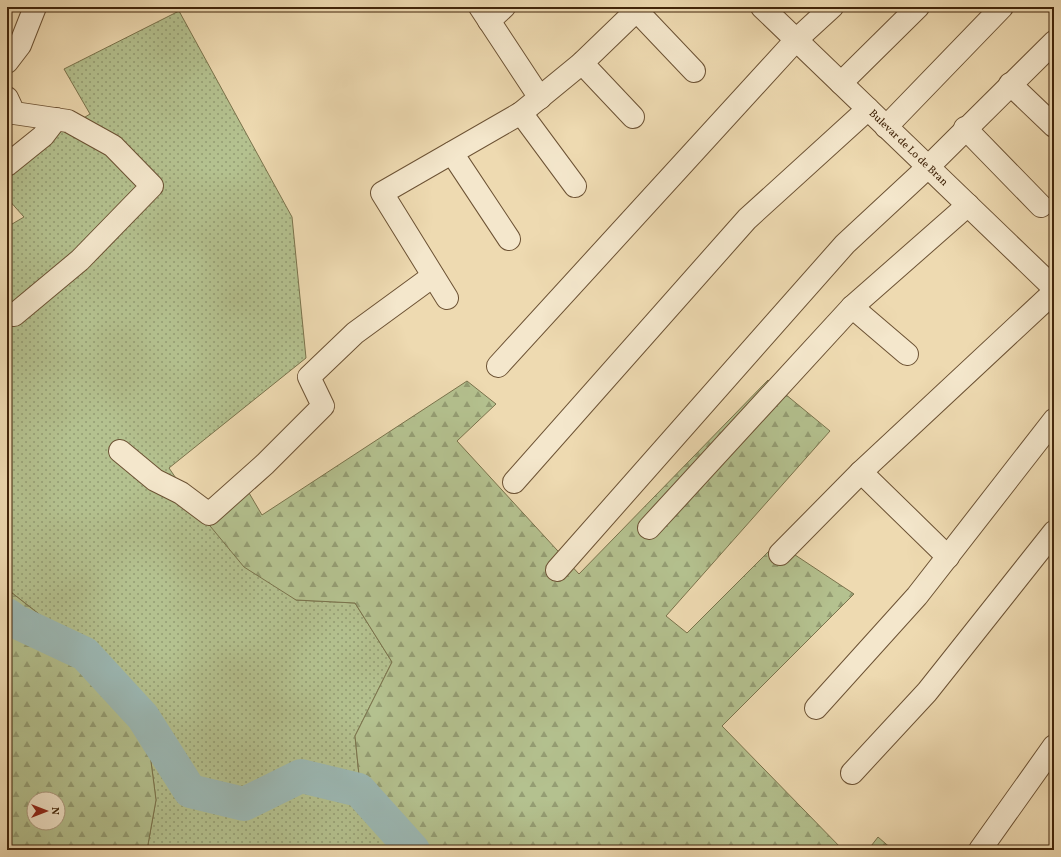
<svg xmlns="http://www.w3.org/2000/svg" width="1061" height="857" font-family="Vollkorn,serif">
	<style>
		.grass { fill: url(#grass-dots); stroke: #7a734c }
		.forest { fill: url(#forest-firs); stroke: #7a734c; fill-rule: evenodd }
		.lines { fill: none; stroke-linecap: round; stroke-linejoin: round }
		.river { stroke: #9cb9b5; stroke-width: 34 }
		.minor-casing { stroke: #6c5234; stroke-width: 24 }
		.minor { stroke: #f4e7cc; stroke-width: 22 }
		.labels { text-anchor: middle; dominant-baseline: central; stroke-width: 3; stroke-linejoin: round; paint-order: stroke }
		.street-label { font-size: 11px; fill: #41250a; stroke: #f4e7cc }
	</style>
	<defs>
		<pattern id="grass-dots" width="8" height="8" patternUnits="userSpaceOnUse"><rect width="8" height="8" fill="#b4c18f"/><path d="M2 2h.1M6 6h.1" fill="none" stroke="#949d73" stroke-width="1.8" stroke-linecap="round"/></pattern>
		<pattern id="forest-firs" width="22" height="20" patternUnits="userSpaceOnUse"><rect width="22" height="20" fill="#b4c18f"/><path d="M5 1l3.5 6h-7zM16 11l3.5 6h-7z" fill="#949d73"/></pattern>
	</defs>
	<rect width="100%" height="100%" fill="#eedab1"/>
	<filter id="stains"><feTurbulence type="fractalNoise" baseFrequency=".005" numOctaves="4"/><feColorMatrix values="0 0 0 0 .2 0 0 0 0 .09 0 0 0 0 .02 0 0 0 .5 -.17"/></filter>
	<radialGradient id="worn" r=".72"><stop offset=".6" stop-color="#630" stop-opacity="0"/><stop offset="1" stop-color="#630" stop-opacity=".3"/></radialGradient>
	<!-- grass -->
	<path class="grass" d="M179,11L292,217L306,358L169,468L201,515L296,600L355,603L392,662L355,736L363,814L391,850H147L156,800L143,700L109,669L7,589V227L24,217L7,198V165L90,114L64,69Z"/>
	<!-- forest -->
	<path class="forest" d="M768,380L830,431L666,616L687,633L777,543L854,594L722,726L843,850H391L363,814L355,736L392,662L355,603L296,600L244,567L201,515L242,481L262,515L467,381L496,404L457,441L579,574Z
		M7,589L109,669L143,700L156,800L147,850H7ZM34,799H58V823H34Z
		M878,837L893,850H868Z"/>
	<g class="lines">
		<!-- river -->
		<path class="river" d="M7,615L17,622L85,654L143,717L190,791L244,804L301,776L359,790L413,850"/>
		<defs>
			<g id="minor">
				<path d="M480,7L540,98"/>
				<path id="s1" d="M762,7L1054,288"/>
				<path d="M637,11L694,71"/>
				<path d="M489,21L504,7"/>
				<path d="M7,62L20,45L35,7"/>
				<path d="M582,63L633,117"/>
				<path d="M841,83L918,7"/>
				<path d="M1010,84L1054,126"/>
				<path d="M7,98L14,113L68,121L113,146L152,186L80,260L14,315"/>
				<path d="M521,113L575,186"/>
				<path d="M886,127L1002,7"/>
				<path d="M965,128L1041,206"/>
				<path d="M452,153L509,239"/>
				<path d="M7,165L43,136L56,119"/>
				<path d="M447,298L382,193L521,113L582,63L640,7"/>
				<path d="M852,307L907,354"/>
				<path d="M498,366L796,40L832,7"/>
				<path d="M120,451L155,480L181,493L209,514L265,464L323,406L309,377L355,333L433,276"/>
				<path d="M861,472L948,557"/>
				<path d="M514,482L747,219L868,109"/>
				<path d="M649,528L852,307L968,205"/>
				<path d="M780,554L861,472L1054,292"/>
				<path d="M557,570L845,244L928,167L1054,42"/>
				<path d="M816,708L917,596L1054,420"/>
				<path d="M852,773L927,692L1054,532"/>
				<path d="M980,850L1054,746"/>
			</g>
		</defs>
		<!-- minor casing -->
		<use href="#minor" class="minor-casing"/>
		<!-- minor -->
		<use href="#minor" class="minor"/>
	</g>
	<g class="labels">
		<!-- street labels -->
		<g class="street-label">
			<text stroke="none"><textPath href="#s1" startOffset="203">Bulevar de Lo de Bran</textPath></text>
		</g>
	</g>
	<!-- margin -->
	<rect width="1061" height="857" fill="none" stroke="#eedab1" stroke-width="24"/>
	<rect x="8" y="8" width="1045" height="841" fill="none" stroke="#41250a" stroke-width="2"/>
	<rect x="12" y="12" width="1037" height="833" fill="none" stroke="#41250a"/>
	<!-- north arrow -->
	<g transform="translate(46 811) rotate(90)"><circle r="19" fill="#f4e7cc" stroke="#ac997e"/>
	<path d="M0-3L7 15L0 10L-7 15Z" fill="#8f2418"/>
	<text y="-6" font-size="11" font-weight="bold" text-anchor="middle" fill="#41250a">N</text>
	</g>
	<rect width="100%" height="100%" filter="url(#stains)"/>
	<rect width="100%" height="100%" fill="url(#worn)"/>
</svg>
